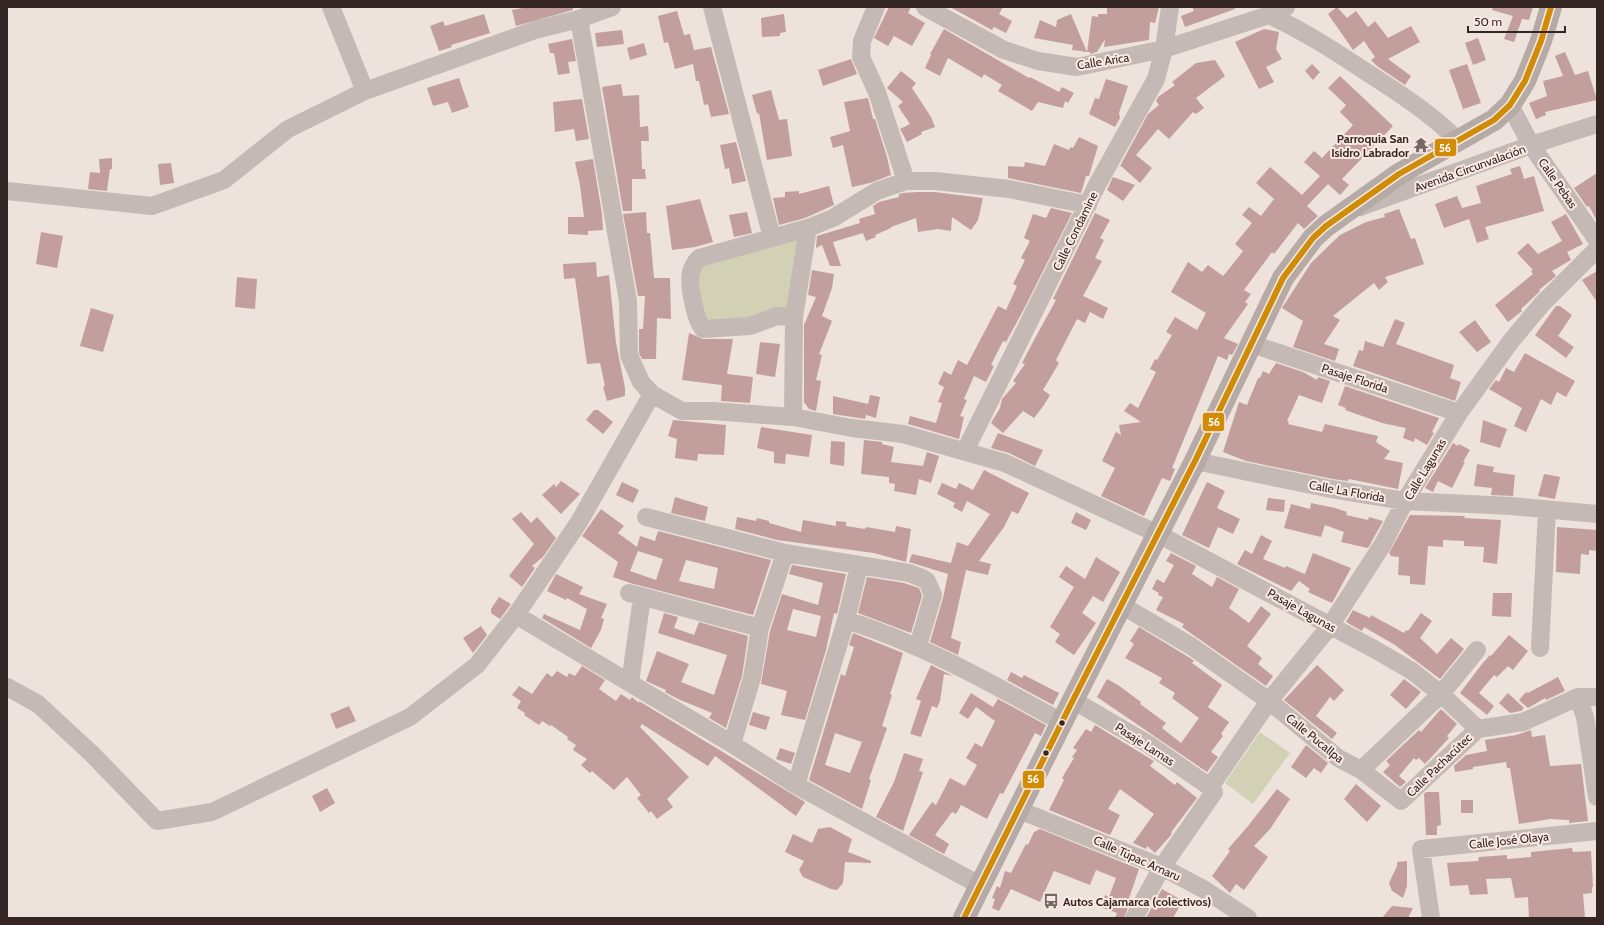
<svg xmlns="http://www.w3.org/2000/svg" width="1604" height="925" font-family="Cabin,sans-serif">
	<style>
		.green { fill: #d3d1b5 }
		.building { fill: #c29f9c; fill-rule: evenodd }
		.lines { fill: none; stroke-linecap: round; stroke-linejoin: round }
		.minor { stroke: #c5b9b6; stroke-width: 18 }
		.highway { stroke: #b5aaa6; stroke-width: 22 }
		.bus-1-casing { stroke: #fbeae2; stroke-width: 9 }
		.bus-1 { stroke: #d08c07; stroke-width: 6 }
		.bus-dot { fill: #352624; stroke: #fbeae2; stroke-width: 1.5 }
		.labels { text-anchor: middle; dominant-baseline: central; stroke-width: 4; stroke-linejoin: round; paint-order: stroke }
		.street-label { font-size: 12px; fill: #352624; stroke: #fbeae2 }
		.poi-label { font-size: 12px; font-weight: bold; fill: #352624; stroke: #fbeae2; text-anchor: end }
		.line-badge { stroke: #fbeae2; stroke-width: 1.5 }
		.badge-label { font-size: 11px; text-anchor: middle; font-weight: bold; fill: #fff }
	</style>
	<rect width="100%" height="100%" fill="#ede2dc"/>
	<!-- green -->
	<path class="green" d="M808,228L794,317L703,329L693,266Z
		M1260,732L1290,753L1253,804L1225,783Z"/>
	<!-- building -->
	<path class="building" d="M528,7H573V10L516,26L512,10Z
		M889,7H911L908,13L925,23L912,46L894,36L888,46L874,38Z
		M950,7H1003L999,14L1012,21L1006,33L994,27L992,30Z
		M1107,7H1159L1155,23L1150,22L1149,40L1104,47L1105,39L1097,52L1090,54V52L1072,50L1073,45L1034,38L1040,20L1056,27L1057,20L1071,14L1087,52L1092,16L1098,17V14H1107Z
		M1192,7H1235V9L1185,27L1181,16L1194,11Z
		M1337,7L1347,18L1356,11L1368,27L1375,21L1388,38L1411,26L1420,42L1388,59L1411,76L1405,85L1377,66L1371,60L1375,57L1364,41L1353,50L1328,14Z
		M1493,7H1533L1529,20L1522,19L1514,42L1504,39L1513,16L1492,10Z
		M677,11L684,35L690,34L694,50L711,47L729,114L711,117L708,104L704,105L699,81H696L693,64L675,69L668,42L664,43L658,16Z
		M484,14L490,33L451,45L452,47L439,51L430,26L443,21L445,26Z
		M784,14L786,32L780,33V36L762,37L761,18Z
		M944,29L1029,78L1030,77L1059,92L1062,87L1074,93L1068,103L1065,101L1063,108L1038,102L1032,111L998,91L1002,85L984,74L982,78L948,58L940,76L925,68L931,55L930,54Z
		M1264,29L1279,32L1276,49L1282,59L1266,67L1274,82L1259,89L1235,42Z
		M622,30L624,44L597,47L595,33Z
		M1478,38L1486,60L1473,65L1465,43Z
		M572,39L576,61L568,62L570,73L558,75L554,53H550L548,44Z
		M644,43L647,55L630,60L627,48Z
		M1565,52L1575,75L1588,71L1597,100L1545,112L1546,115L1536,119L1529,103L1547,96L1543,81L1563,76L1555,56Z
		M851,59L857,74L823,86L818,70Z
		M1215,60L1225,76L1196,98L1204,108L1196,114L1193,112L1169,139L1158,129L1136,155L1152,168L1140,183L1121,166L1119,168L1148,114L1159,105L1156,101L1158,97L1175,85L1172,82L1196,63Z
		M1312,64L1320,72L1313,80L1305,71Z
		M1467,64L1481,103L1463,109L1449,70Z
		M901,71L916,83L912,88L931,117L935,127L921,132L922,134L907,142L900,129L910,124L898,106L903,102L887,88Z
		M1340,76L1393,126L1342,179L1349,185L1340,195L1328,184L1307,206L1318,216L1304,229L1298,223L1274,254L1272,252L1244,290L1251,294L1245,302L1248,304L1224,338L1238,344L1232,355L1229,354L1227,360L1218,356L1172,468L1175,469L1170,481L1162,478L1144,516L1101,496L1115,468L1102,461L1116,432L1121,435L1119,425L1141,422L1124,411L1130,403L1138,408L1156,372L1150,369L1155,359L1157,360L1172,335L1166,332L1175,317L1197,330L1206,313L1171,292L1188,262L1202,272L1208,265L1223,276L1229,269L1243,251L1235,244L1252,223L1242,215L1249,207L1261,216L1274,199L1256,183L1270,167L1302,195L1320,176L1304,162L1314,151L1322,158L1353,125L1340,112L1346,105L1328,88Z
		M459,78L469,107L452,113L448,102L433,106L427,88Z
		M1106,79L1128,86L1119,113L1120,118L1115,127L1089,114L1095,98L1099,99Z
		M621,84L623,96L639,95L640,127L648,126L649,141H641L642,169H645L646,179H632V211H623L602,87Z
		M771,90L779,120L787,119L792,156L767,160L759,113L757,114L752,95Z
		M868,98L873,119H875L887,157L891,175L870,183L852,187L843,145L833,148L830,137L850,131L844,102Z
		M582,99L589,139L576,141L574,129L555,132L553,102Z
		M1079,137L1098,146L1089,176H1086L1081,193L1008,178V166L1024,167L1025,162L1045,166L1054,144L1069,150L1071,147L1073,148Z
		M736,142L746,181L732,184L729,168L725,169L720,145Z
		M112,158V169H110L107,191L88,189L90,172L100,173L99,159Z
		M593,159L602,214L603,230L588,231V235L568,234V217H584L580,185L575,162Z
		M171,163L174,183L160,185L158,164Z
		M1520,166L1524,179L1534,176L1544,211L1485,227L1489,239L1477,243L1469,219L1444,228L1435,204L1457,196L1462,208L1481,203L1476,186L1512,174L1510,169Z
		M1597,173V221L1589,206L1587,207L1574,188Z
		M1113,177L1135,185L1123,201L1107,190Z
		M829,186L834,205L805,218L779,225L773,198L785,197V192L799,191V194Z
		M917,192H934L983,198L978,220L971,230L952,217L951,231L938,229L918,232L916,218L891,227V228L875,235L876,237L866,241L863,233L833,242L841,266H830L822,245L816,248L817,236L860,223L859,219L875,214L873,206L879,202L899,197V194L903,193Z
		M700,199L713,242L695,247L672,250L666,206Z
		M1051,208L1072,213L1025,307L1006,342L1003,341L991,365L994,366L986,382L974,376L964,399L967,400L960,416L964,417L959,439L908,424L910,416L936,423L942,403L938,402L944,387L938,384L944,371L951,375L958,360L967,365L998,306L1006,310L1017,286L1013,284L1025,260L1021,258L1030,241L1024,238L1033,214L1046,218Z
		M1399,209L1411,239L1415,238L1424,264L1385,277L1388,282L1379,290L1374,283L1333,316L1340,320L1324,344L1339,349L1335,361L1293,347L1303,321L1282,308L1311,263L1340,235L1366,222L1385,217L1384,214Z
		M646,212L647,233H650L654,278H670L671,319L657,318L656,359H642L639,353V329H643L645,296H638L623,214Z
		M747,212L752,233L734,237L729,215Z
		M1095,213L1110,220L1100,238L1104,240L1095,258L1102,261L1083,296L1108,308L1103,319L1090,312L1085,323L1077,319L1056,360L1059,363L1043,390L1050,395L1044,405L1034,418L1023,411L1003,433L991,423L1000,408L1002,399L1016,383L1013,381L1025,364L1022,363L1034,340L1056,300L1053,299Z
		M1566,214L1583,244L1567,252L1571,260L1552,271L1556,276L1539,290L1540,291L1521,309L1522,311L1508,322L1495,305L1533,274L1531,271L1533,270L1517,253L1528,243L1538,254L1562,241L1551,222Z
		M41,232L63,236L57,268L36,264Z
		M596,262L597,277L609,275L616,343L625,388V396L607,401L603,387L605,386L600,363L587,364L575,278L564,279L563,264Z
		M812,270L834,274L832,288L822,316L832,321L819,354L822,355L816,380L821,381L816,411L809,409L804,402V325L816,297L808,295Z
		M1597,271V302L1582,280Z
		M237,277L257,279L255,309L235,307Z
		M1556,306H1560L1572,315L1558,336L1574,347L1566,358L1535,335Z
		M91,308L114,315L103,352L80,346Z
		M1395,319L1405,323L1396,344L1454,365L1450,378L1461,382L1455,401L1353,366L1359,350L1363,351L1365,341L1383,347Z
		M1475,320L1491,342L1477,352L1459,332Z
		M689,333L703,339H733L727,374L753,377L750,403L721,401L722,385L682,380Z
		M760,342L780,344L775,377L756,374Z
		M1525,353L1575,381L1566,397L1557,392L1551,405L1541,399L1526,432L1514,426L1522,408L1489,389L1496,380L1499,382L1506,368L1514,372Z
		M1276,363L1303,372L1317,380L1318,377L1330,381L1322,403L1299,395L1287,421L1289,422L1288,424L1322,432L1325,424L1378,436L1376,442L1390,451L1384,459L1403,463L1398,489L1349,479L1348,481L1333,479L1246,461L1223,452L1239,402L1247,405L1258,378H1260L1263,371L1269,374Z
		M1345,386L1439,418L1432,432L1434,433L1427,445L1415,438L1414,442L1403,438L1406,428L1382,423L1345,410L1346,408L1338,405Z
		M870,395L880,397L876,418L866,415L865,419L833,414V396L868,404Z
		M594,410H598L613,422L603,434L586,420Z
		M673,420L726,425L724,455L698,454L697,461L675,458L677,439L668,436Z
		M1483,420L1507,429L1500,448L1480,442Z
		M761,427L812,435L809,457L786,454L785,464L774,463V452L757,448Z
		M998,433L1043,450L1035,466L1009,453L991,448Z
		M864,440L882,442V444L894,447L891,462L923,466L927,452L939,456L931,483L919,479L916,495L894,491L895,484L889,483V477L861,474Z
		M831,441L845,442L844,466L830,464Z
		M1453,443L1458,446L1459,444L1470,450L1463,462H1465L1452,488L1438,481L1433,492L1425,488Z
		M1477,464L1494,467L1493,472L1515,475L1513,496L1491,495L1492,488L1474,486Z
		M984,470L1029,493L1018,514L1012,511L1004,527L979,561L991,564L988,575L966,570L951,638L961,642L958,655L930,642L943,598L948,574L909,562L912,554L951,563L957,542L968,546L990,514L967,501L962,512L953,507L955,503L937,494L942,483L956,489L959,483L973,490Z
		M1544,474L1560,477L1555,499L1538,496Z
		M561,481L580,494L561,514L542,495L554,484L556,487Z
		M622,482L639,490L633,503L616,495Z
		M1207,482L1225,491L1217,508L1240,519L1233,534L1218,527L1209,548L1182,535Z
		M675,497L708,507L705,521L671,513Z
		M1268,498L1285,500L1284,512L1266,510Z
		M1311,503L1335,508L1347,512L1346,515L1368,520L1369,517L1383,521L1368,548L1341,542L1344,532L1325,525L1321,537L1284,528L1291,504L1310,509Z
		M601,509L624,526L618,533L637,547L640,536L655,541L658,531L771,560L753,615L630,583L613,577L618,562L582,536ZM638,551L663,559L656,580L630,571ZM686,560L718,568L714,589L679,581Z
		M521,512L531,523L537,517L556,538L543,557L532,566L535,568L522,587L509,576L534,544L512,519Z
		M1076,512L1091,520L1086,530L1071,523Z
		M1410,515L1465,516L1464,518L1501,520L1497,564L1483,562L1484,547L1464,546V541L1443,540V547L1428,546L1425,585L1410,584V576L1398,575L1399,557L1391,556L1389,553Z
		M737,517L756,521L757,518L769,521V523L801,532L803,520L836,526V521L846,522V526L865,529L866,527L895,532L896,526L911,529L906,562L874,553L777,540L735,529Z
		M1557,527L1597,530V551L1589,550V555L1581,554L1580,574L1556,572Z
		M1261,535L1272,541L1263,559L1285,568L1286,566L1305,574L1313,553L1351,568L1332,603L1308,592L1310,589L1299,581L1291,591L1237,564L1245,550L1252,554Z
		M1171,553L1196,566L1192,574L1212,587L1217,577L1239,589L1229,608L1249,623L1261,606L1271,614L1247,646L1262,658L1258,664L1273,676L1266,686L1182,627L1184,624L1156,610L1163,597L1158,595L1159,593L1152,589L1157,579L1164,583L1174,565L1166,561Z
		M1096,557L1120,572L1103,602L1093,596L1082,613L1096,623L1074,655L1055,642L1060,634L1050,627L1074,587L1059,577L1066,566L1085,579Z
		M792,565L846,574L837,614L834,613L826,650L805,720L781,715L787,691L761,684L770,631L782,594L818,605L823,583L789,574ZM793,609L821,616L816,637L787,630Z
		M556,574L583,587L579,594L607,604L601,618L604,619L601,630L591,648L542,618L544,614L580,630L587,609L567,598L566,600L547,591Z
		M867,577L904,583L919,588L922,596L911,633L858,613Z
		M1493,593H1512L1511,617L1492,616Z
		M499,597L511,604L500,619L491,613V609Z
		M1353,610L1370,618L1371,615L1404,633L1406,630L1408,631L1421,613L1432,621L1420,638L1437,654L1451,638L1464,649L1440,679L1395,645L1364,627L1362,631L1346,622Z
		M664,613L678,617L674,628L694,635L699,622L748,636L742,676L726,728L709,718L712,713L678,699L665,692L666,690L646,681L657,651L689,664L681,682L714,695L727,655L658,633Z
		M481,626L487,635L473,653L463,638Z
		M1139,627L1190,658L1194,661L1192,663L1222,685L1208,707L1229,722L1221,734L1223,736L1211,752L1218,757L1207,772L1097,697L1107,679L1118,685L1141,702L1140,704L1166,723L1162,728L1181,743L1199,718L1172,698L1175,693L1159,683L1162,678L1125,658L1134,644L1130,641Z
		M853,633L908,655L903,653L895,679L890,694L892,695L882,726L887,728L869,779L871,780L862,809L809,780L841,674L845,676L854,647L849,645ZM835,733L862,742L850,773L825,765Z
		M1509,635L1528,651L1513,670L1508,666L1497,677L1494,675L1479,693L1494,706L1487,715L1460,693L1482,664L1490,655L1491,656Z
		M931,665L953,676L944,674L940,701L937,708L932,706L921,737L910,734L921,701L916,699Z
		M1317,665L1344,690L1334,701L1330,697L1316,716L1337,733L1332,739L1284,700Z
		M582,666L605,680L599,689L616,701L621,694L630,700L632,697L639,703V701L805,802L796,816L715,756L708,766L642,724L640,727L689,777L667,799L673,807L657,819L651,811L649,813L637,798L641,795L627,777L614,790L592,771L590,773L581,765L587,759L573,750L576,745L567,739L568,737L551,725L550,726L542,721L539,725L524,715L525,713L517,708L521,701L512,695L519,686L532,694L547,673L552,677L557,671L567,677L569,673L575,676Z
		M1011,672L1022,678L1024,675L1059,693L1053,705L1007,680Z
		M1558,677L1565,691L1546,700L1545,698L1528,708L1519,700L1526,692L1528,693Z
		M1404,679L1421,692L1406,709L1390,695Z
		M971,693L993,707L998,699L1046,725L1041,736L1035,733L1003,794L1000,793L987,819L961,805L956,814L952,812L935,835L949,844L944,854L909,835L932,802L936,805L950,778L965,786L977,765L966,758L975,743L982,747L995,721L976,707L968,719L959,713Z
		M1508,693L1524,708L1521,711L1510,713L1499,703Z
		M349,706L356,721L336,729L330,714Z
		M1441,709L1457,724L1447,736L1449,738L1425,764L1419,758L1416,760L1414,758L1399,776L1406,782L1400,787L1383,772L1390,765L1386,761L1419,730L1421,732Z
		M753,712L770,717L766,730L749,725Z
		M1095,725L1154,761L1150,766L1175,785L1177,782L1197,798L1172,831L1171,835L1155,853L1147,846L1146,849L1133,843L1154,814L1120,789L1108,809L1120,815L1110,835L1049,810L1064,780L1062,778L1074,758L1072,757L1077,750L1073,748L1086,729L1091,732Z
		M1531,730L1532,737L1545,735L1550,766L1581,764L1588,821L1569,823V820L1550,819L1519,824L1510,768H1507L1506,762L1473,767V769L1455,772L1454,766L1466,755L1487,751L1485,740L1516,735Z
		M1306,745L1328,763L1321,773L1314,768L1306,778L1291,767Z
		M780,748L795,753L791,764L776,759Z
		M904,753L923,759L919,771L923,772L903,831L876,817L894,782Z
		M1356,784L1381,806L1367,822L1344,799Z
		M327,788L335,803L320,812L312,796Z
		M1277,789L1290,799L1270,829L1254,846L1268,857L1244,890L1236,884L1230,893L1212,876L1230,851L1228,849L1248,826Z
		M1426,792H1439L1441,825L1437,826V835H1426L1424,794Z
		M1461,800H1473V813H1461Z
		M830,827L852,839L848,852L871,861V863L845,862L843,883L837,890L831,889L803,877L799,870L804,861L785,852L793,834L812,843L818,829Z
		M1040,829L1139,869L1127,904L1129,905L1124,918H1115L1117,913L1100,907L1105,895L1109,897L1116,878L1096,870L1090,885L1054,871L1040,902L1011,889L999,911L992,908L995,899L992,898L997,886L1000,888L1005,871L1011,873L1026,844L1028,845L1034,832Z
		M1572,848L1573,852L1591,851L1593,887H1592V893L1583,894L1585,918H1529L1528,897L1515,898L1511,878L1486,879L1488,894L1470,895L1468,885L1450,886L1447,863L1478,861L1479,857L1507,855V859L1531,857V852Z
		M1407,861V886L1403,898L1392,891L1389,883L1397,866V862Z
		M1162,889L1183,901L1177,911L1173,918H1146Z
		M1392,906L1413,908L1408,918H1382Z"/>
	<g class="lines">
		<!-- minor -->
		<path class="minor" d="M331,7L365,91
			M712,7L772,238
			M876,7L862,41L861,57L877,92L906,181
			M925,7L1004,50L1038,61L1077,67L1164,49L1269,15L1286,7
			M1269,15C1304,31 1336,52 1368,73C1400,94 1432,114 1458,141
			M579,19L628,301L629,355L641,382L652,394L682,411H712L793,417L852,428L903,434L1005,463L1158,534L1374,649L1412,671L1441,694L1478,729
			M1510,105L1531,145L1597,240
			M7,191L152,206L224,180L288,129L365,91L535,30L579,19L612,7
			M1360,207L1531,145L1597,124
			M794,317L777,316L750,326L703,329C695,319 688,284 691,272C693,266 695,262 699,258L808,228L833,218L877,191L906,181H935L1009,189L1088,205
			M1252,344L1459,413
			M793,417L794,317L808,228
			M965,451L1097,185L1156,79L1164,49L1170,7
			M1195,461L1331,489L1405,501L1511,506L1597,514
			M646,517L785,553L909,573L922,578L927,581L933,595L918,646
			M629,593L760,628
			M1123,606L1191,646L1269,701L1338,758L1361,770L1401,801L1478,729
			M516,615L732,744L796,785L981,886
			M846,620C923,644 992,684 1062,722
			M1540,648L1547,510
			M630,683L642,597
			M7,687L38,704L92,754L157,821L212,812L410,717L477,665L516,615L579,522L652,394
			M1578,697L1585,717L1597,797
			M1073,700L1148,744L1210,787L1214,792L1162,867L1134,918
			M1478,729L1523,722L1578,697H1597
			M732,744L752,678L760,628L785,553
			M1361,770L1441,694L1477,650
			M796,785L846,620L859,566
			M1210,787L1269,701L1330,626L1383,544L1405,501L1459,413L1511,341L1542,304L1597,249
			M1019,810L1162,867L1205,890L1248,918
			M1431,918L1421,849L1597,831"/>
		<!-- highway -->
		<path class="highway" d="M964,918L1073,700L1195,461L1283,278L1313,238L1326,226L1399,174L1494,120L1510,105L1525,81L1541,41L1551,7"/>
		<defs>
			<path id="bus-1" d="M964,918L1073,700L1195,461L1283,278L1313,238L1326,226L1399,174L1494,120L1510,105L1525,81L1541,41L1551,7"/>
		</defs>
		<!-- bus-1 casing -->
		<use href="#bus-1" class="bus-1-casing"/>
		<!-- bus-1 -->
		<use href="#bus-1" class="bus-1"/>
	</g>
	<!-- icons -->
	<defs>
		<symbol id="temple-bare" viewBox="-9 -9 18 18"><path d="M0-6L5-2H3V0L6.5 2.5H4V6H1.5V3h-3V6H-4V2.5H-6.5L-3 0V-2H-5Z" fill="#756864" stroke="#fbeae2" stroke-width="2.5" paint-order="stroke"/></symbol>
		<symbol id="bus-bare" viewBox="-9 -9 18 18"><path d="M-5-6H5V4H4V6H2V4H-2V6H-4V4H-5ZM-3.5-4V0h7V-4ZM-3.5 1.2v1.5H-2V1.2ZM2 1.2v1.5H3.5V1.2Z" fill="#756864" stroke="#fbeae2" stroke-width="2.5" paint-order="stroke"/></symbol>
	</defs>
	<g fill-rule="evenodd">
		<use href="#temple-bare" x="1410" y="134" width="22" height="22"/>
		<use href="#bus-bare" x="1040" y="890" width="22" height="22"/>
	</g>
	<!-- markers -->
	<g class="bus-dot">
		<circle cx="1062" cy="723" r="3.5"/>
		<circle cx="1046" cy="753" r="3.5"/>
	</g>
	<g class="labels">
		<!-- street labels -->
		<g class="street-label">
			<text transform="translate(1103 61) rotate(-9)">Calle Arica</text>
			<text transform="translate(1470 168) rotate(-20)">Avenida Circunvalación</text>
			<text transform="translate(1558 183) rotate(55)">Calle Pebas</text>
			<text transform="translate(1075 231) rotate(-64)">Calle Condamine</text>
			<text transform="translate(1355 378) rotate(18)">Pasaje Florida</text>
			<text transform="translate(1425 469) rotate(-59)">Calle Lagunas</text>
			<text transform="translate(1347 491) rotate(10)">Calle La Florida</text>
			<text transform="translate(1302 610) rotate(29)">Pasaje Lagunas</text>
			<text transform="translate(1315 738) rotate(39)">Calle Pucallpa</text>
			<text transform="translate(1145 744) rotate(33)">Pasaje Lamas</text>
			<text transform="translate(1439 765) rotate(-44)">Calle Pachacútec</text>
			<text transform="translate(1509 840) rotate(-6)">Calle José Olaya</text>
			<text transform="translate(1137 858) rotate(24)">Calle Túpac Amaru</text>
		</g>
		<!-- poi labels -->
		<g class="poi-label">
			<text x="1409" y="138">Parroquia San<tspan x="1409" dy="14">Isidro Labrador</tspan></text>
			<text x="1063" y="901" text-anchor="start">Autos Cajamarca (colectivos)</text>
		</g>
	</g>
	<g class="line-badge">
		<rect x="1434" y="138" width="23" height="19" rx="4" fill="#d08c07"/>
		<rect x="1202" y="412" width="23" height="20" rx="4" fill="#d08c07"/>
		<rect x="1022" y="770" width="23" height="19" rx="4" fill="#d08c07"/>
	</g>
	<g class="badge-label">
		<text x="1445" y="152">56</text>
		<text x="1214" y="426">56</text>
		<text x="1033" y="783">56</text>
	</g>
	<!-- border -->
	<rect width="1604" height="925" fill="none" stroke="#352624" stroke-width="16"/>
	<!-- scale -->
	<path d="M1468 26v6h97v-6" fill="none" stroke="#352624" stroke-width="2"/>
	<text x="1474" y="26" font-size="12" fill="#352624" stroke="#fbeae2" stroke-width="3" paint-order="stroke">50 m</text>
</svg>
